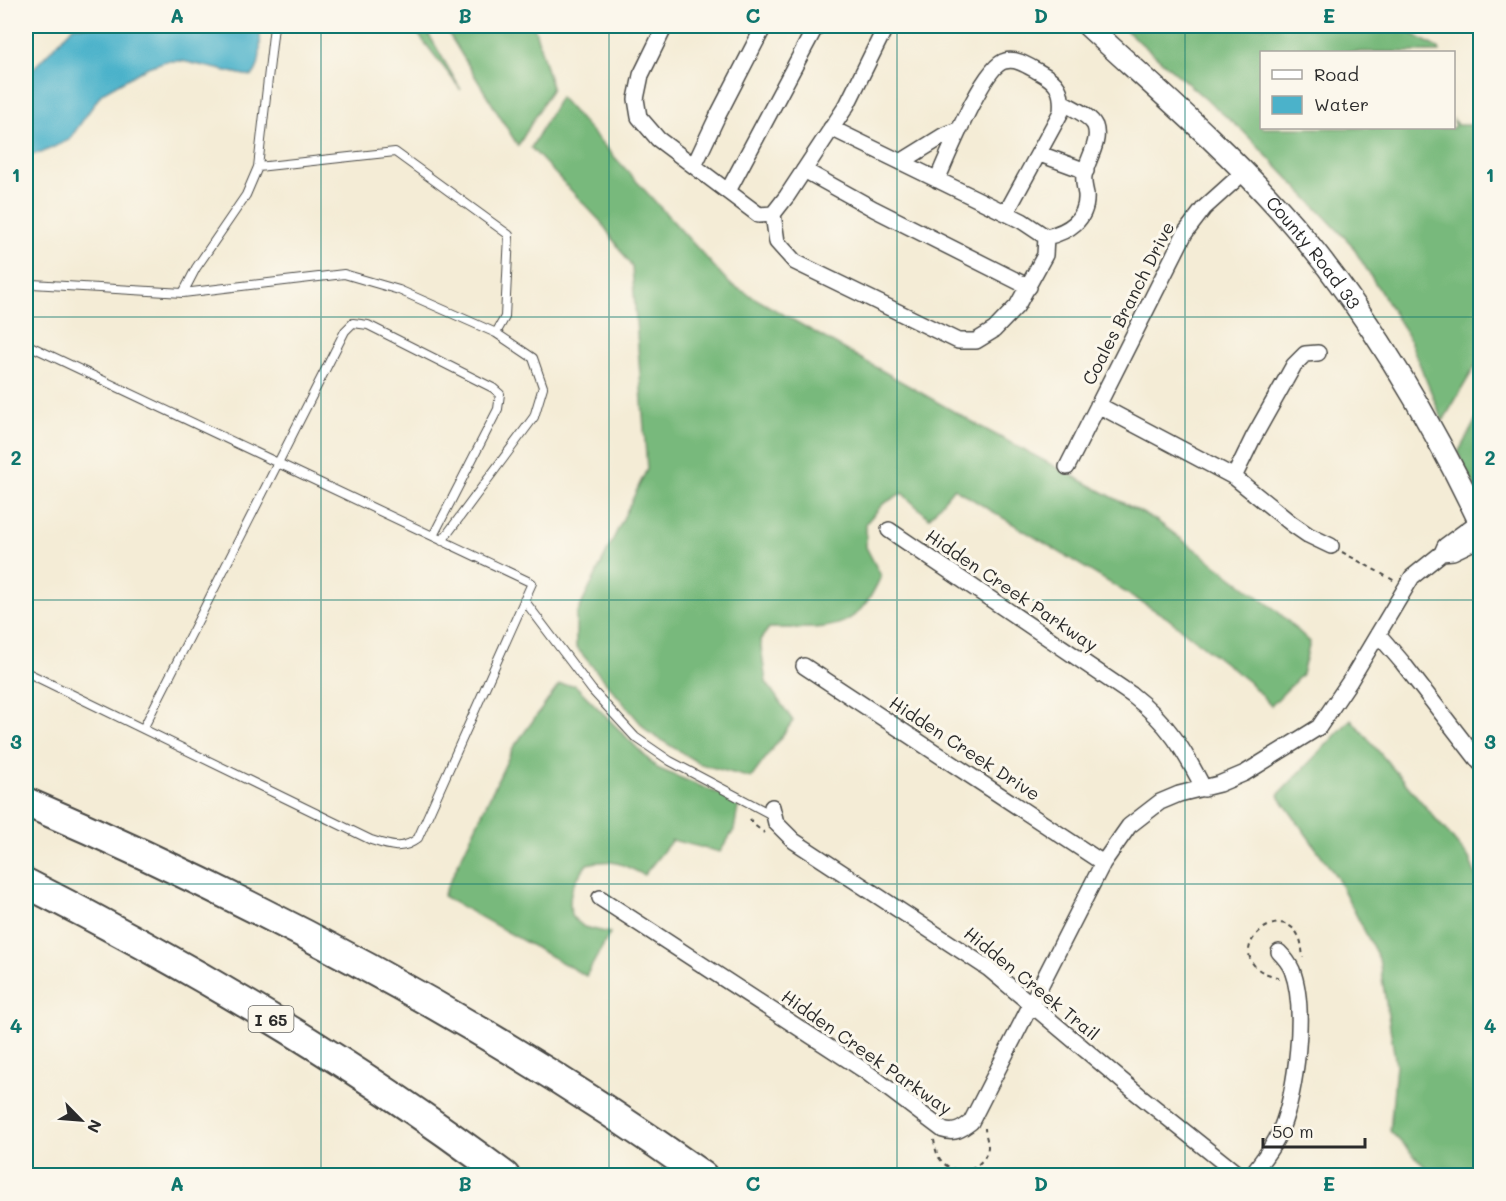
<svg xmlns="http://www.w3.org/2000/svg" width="1506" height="1201" font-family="Mali,sans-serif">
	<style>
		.forest { fill: #78b97b; stroke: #527253; stroke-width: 1.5 }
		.water { fill: #4bb2ca; stroke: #3b6e7a; stroke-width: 1.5 }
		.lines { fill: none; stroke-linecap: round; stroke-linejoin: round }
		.lane-casing { stroke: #494845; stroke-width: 10 }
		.street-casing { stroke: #494845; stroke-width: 18 }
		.secondary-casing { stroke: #494845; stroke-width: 24 }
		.highway-casing { stroke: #494845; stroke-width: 32 }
		.path { stroke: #494845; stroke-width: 2; stroke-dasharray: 4.5 4.5; stroke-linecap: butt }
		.lane { stroke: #fff; stroke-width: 8 }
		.street { stroke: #fff; stroke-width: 15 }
		.secondary { stroke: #fff; stroke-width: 21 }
		.highway { stroke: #fff; stroke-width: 28 }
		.grid { fill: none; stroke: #0f766e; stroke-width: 1.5; stroke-opacity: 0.55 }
		.labels { text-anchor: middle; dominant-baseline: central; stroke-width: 6; stroke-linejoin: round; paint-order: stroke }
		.shield { fill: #fbf7ec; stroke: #696865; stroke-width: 1.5 }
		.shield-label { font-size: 16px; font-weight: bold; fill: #2b2b2b }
		.street-label { font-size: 18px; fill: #2b2b2b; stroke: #fbf7ec }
		.neatline { fill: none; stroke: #0f766e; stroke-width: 2 }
		.grid-label { font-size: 20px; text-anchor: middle; font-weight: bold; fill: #0f766e }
	</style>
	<rect width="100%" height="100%" fill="#fbf7ec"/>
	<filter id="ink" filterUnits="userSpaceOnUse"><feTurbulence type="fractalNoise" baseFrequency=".0167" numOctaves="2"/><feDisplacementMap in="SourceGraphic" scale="12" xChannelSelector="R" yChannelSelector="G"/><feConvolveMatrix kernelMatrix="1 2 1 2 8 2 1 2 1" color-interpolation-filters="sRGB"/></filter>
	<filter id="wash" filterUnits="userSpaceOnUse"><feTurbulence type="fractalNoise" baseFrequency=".008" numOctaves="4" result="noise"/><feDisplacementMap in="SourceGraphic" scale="24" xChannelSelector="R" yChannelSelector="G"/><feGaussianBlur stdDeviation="1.35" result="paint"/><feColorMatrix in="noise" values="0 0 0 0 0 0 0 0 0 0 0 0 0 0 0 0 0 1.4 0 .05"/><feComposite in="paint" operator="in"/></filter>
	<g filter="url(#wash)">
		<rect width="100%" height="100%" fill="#f4ecd6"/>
		<!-- forest -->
		<path class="forest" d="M412,26H424L461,90Z
			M444,26H534L552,88L518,146Z
			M1121,26H1399L1439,49L1440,52H1262V128H1454V120L1457,125H1480V358L1443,421L1408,336L1351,244L1244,132Z
			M560,97L730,284L981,427L1157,521L1276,610L1310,642L1302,674L1271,706L1249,682L1166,617L954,488L929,518L902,493L883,504L866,523V547L881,576C855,637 826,627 769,628L760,640L766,682L793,721L751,778L700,764L648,732L576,647V616L647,469L632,267L601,222L531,148Z
			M1480,412V498L1458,453Z
			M559,685H575L657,768L739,802L734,830L720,852L672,840L644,875C622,864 612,858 587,864C572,885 568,890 571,916L584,927L610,933L586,976L443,896L513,748Z
			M1351,719L1469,858L1480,886V1175H1433L1390,1131L1396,1065L1379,959L1336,876L1278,795Z"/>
		<!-- water -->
		<path class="water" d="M74,26H260C260,39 263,66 252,76L244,75L182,61H166L148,67L102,93L69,140L41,153L26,155V76Z"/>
	</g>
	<g filter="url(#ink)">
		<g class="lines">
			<defs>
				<path id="lane" d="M258,167L395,152L509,235L505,317L496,333
					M26,286L32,284L183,293L344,274L399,290L496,333L533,358L543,387L534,417L442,541
					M183,293L196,268L246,195L258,167L274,26
					M26,344L532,583L418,838C403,851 389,846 371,840L26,672
					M524,600L592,690L635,737L670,761L772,815
					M143,729L345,331L353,323L368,325L493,388L500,394L498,409L433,536"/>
				<path id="street" d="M665,26L641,75L636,99L639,117L658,139L759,215L773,214L787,196L847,105L886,26
					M1040,154L1086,171
					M901,162L943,136L960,129
					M694,166L718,115L764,26
					M804,170L874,209L1029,287
					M937,180C947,158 984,65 1005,61C1017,58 1028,66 1039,72C1058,82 1063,91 1061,112L1006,213
					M728,191L816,26
					M773,214L777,242L795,262L958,341H976L994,330L1017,306L1045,255L1046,237L1022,221L831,128
					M1046,237C1068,232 1088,220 1086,194C1085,189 1083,182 1084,176C1086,161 1101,142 1095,126C1090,115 1072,108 1062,102
					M1098,405L1234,477L1292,524L1308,535L1331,546
					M1067,467L1185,233L1204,208L1244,172
					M1234,477L1253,438L1294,365L1305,354L1318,353
					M889,530L1132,695C1169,724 1183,748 1204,789
					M1442,553L1453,552L1480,539
					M1378,634L1402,662L1480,763
					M804,666L1103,863
					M772,807L776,823L794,841L989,969L1139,1095L1240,1176
					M600,898L865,1071L943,1130C955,1134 962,1129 971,1122L1103,863L1129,826L1160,802L1179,794L1219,784L1245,773L1319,727L1350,681L1412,577L1442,553L1445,546L1479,521
					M1251,1176C1261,1161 1275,1146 1281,1129C1296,1091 1307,1009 1292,970C1289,963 1284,957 1279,952"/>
				<g id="secondary">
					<path id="s1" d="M1088,26C1153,86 1221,144 1281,211C1363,303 1427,412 1480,523"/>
				</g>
				<path id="highway" d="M26,802C263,904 492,1026 703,1176
					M26,883C192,967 355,1063 505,1176"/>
			</defs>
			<!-- lane casing -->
			<use href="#lane" class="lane-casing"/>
			<!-- street casing -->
			<use href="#street" class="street-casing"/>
			<!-- secondary casing -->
			<use href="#secondary" class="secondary-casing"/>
			<!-- highway casing -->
			<use href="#highway" class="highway-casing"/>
			<!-- path -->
			<path class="path" d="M1342,552L1395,581
				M750,819L754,825L765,833
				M1279,978C1273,975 1264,974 1258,969C1228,944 1281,903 1298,935C1302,942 1302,950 1303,958
				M934,1140C935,1146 936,1154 940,1159C953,1178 985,1171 988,1147C988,1141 985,1134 985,1128"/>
			<!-- lane -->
			<use href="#lane" class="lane"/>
			<!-- street -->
			<use href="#street" class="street"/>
			<!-- secondary -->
			<use href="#secondary" class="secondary"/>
			<!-- highway -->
			<use href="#highway" class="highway"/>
		</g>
	</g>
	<!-- grid -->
	<path class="grid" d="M321,26V1176M609,26V1176M897,26V1176M1185,26V1176M26,317H1480M26,600H1480M26,884H1480"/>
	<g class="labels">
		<!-- shield labels -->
		<rect class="shield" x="248.5" y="1006" width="45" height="26" rx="4.5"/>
		<g class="shield-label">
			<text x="271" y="1019">I 65</text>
		</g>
		<!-- street labels -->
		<g class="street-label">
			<text stroke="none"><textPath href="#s1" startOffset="320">County Road 33</textPath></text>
			<text transform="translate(1128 303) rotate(-63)">Coales Branch Drive</text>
			<text transform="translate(1012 590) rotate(34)">Hidden Creek Parkway</text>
			<text transform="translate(965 748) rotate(33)">Hidden Creek Drive</text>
			<text transform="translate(1032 983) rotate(39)">Hidden Creek Trail</text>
			<text transform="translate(867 1052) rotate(35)">Hidden Creek Parkway</text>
		</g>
	</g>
	<!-- margin -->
	<rect width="1506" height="1201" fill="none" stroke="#fbf7ec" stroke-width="66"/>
	<!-- legend -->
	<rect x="1260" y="51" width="195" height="78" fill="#fbf7ec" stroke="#a8a59f" stroke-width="1.5"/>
	<rect x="1272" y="70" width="30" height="9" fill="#ffffff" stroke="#a8a59f" stroke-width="1.5"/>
	<text x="1314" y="81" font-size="18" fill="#2b2b2b">Road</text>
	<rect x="1272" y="96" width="30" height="18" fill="#4bb2ca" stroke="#a8a59f" stroke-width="1.5"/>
	<text x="1314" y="111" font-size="18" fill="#2b2b2b">Water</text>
	<!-- north arrow -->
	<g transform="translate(81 1120) rotate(115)" stroke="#fbf7ec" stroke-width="4.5" paint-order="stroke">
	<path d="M0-4.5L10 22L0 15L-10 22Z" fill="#2b2b2b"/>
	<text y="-9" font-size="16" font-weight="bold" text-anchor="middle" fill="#2b2b2b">N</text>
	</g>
	<!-- scale -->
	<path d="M1263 1138v9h102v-9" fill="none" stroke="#2b2b2b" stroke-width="3"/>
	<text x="1272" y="1138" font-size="18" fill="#2b2b2b" stroke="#fbf7ec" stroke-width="4.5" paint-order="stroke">50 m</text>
	<rect x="33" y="33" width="1440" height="1135" class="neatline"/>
	<g class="grid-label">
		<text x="177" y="23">A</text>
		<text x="465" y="23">B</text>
		<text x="753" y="23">C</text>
		<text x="1041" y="23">D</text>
		<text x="1329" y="23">E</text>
		<text x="16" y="182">1</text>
		<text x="1490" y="182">1</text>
		<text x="16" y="465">2</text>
		<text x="1490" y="465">2</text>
		<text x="16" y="749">3</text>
		<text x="1490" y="749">3</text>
		<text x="16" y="1033">4</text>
		<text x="1490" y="1033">4</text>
		<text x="177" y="1191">A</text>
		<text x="465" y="1191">B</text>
		<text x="753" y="1191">C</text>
		<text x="1041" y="1191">D</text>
		<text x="1329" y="1191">E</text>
	</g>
</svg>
